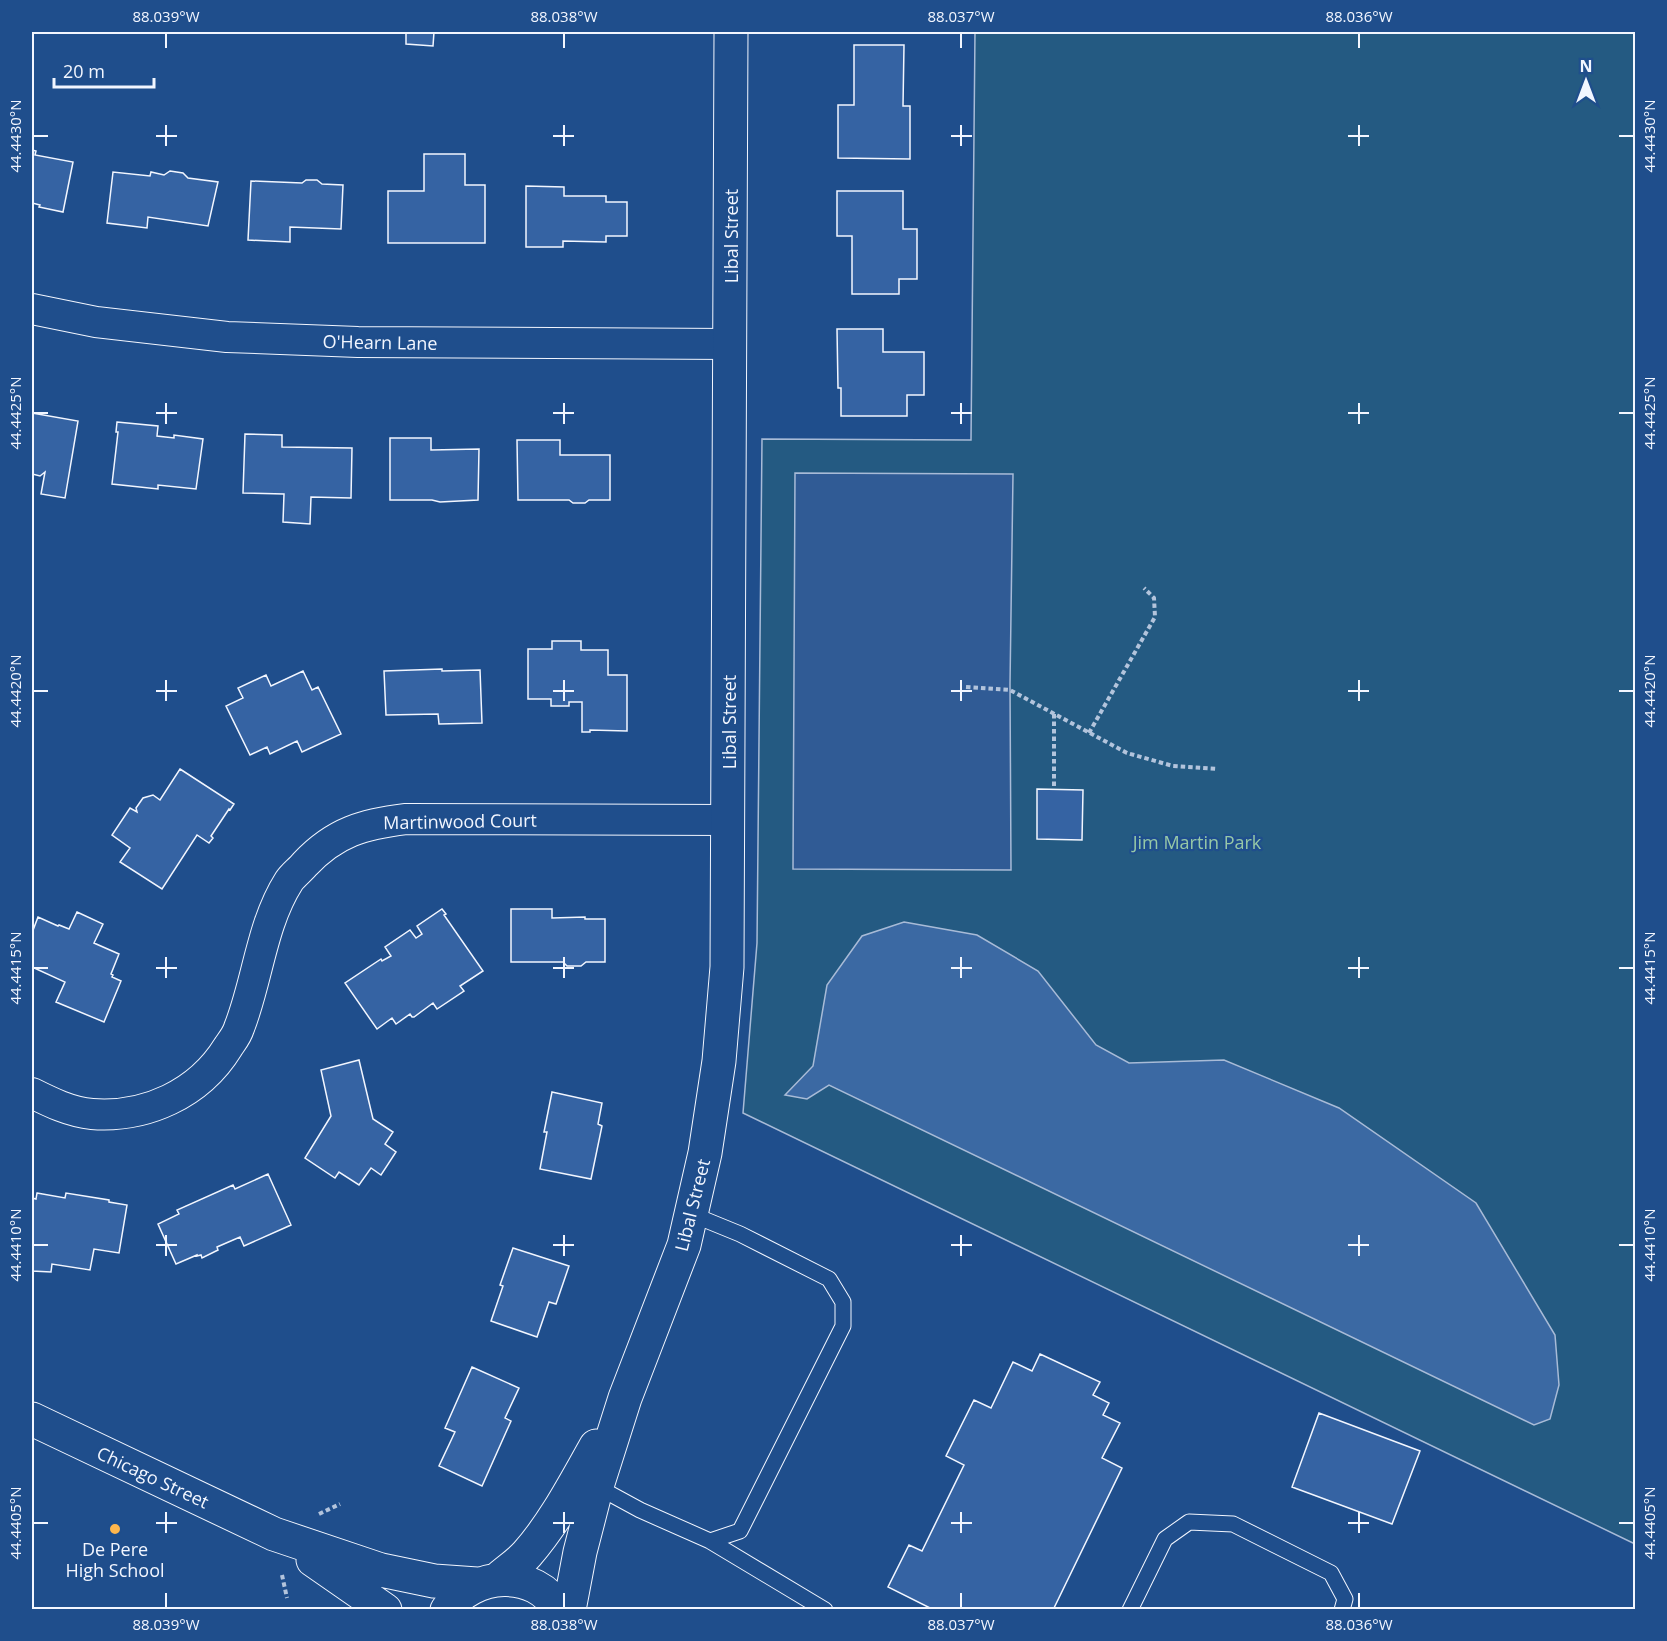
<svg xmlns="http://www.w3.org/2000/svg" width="1667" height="1641" font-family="'Open Sans',sans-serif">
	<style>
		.green { fill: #245a82; stroke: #a8bbd7; stroke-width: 1.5 }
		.parking { fill: #305b95; stroke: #a8bbd7; stroke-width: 1.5 }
		.water { fill: #3b69a3; stroke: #a8bbd7; stroke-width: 1.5 }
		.building { fill: #3563a3; stroke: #f2f6ff; stroke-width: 1.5 }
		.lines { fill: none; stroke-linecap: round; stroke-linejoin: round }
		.service-casing { stroke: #f2f6ff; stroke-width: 17 }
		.minor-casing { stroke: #f2f6ff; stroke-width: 32 }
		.tertiary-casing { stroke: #f2f6ff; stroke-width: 35 }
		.path { stroke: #b3c4dc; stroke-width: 4; stroke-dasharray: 4.5 3; stroke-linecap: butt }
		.service { stroke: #1f4e8c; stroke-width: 15 }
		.minor { stroke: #1f4e8c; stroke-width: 30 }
		.tertiary { stroke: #1f4e8c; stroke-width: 33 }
		.ticks { fill: none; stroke: #f2f6ff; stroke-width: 2 }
		.poi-dot { fill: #ffb74d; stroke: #1f4e8c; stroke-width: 2 }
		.labels { text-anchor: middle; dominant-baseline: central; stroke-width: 4.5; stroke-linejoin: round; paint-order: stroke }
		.street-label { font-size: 18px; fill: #f2f6ff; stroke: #1f4e8c }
		.park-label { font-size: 18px; fill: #97c8a6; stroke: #1f4e8c }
		.poi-label { font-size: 18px; fill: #f2f6ff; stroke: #1f4e8c }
		.neatline { fill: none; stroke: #f2f6ff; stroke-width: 2 }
		.ticks-label { font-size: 15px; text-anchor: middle; fill: #f2f6ff }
	</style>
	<rect width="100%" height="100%" fill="#1f4e8c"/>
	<!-- green -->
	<path class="green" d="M975,32H1635V1544L743,1113L757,943L762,439L971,440Z"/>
	<!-- parking -->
	<path class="parking" d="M795,473L1013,474L1010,684L1011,870L793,869Z"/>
	<!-- water -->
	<path class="water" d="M904,922L977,935L1038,971L1096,1045L1129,1063L1224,1060L1339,1108L1476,1203L1555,1335L1559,1385L1550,1419L1534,1425L829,1085L807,1099L785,1095L813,1066L827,985L862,936Z"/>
	<!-- building -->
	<path class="building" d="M406,32H434L433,46L406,44Z
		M854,45H904L903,106H910V159L838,158V105H854Z
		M32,150L36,151L35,155L73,162L63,212L39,207L40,205L32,203Z
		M424,154H465V185H485V243H388V191H424Z
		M170,171L183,173L188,178L218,182L208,226L148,217L147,228L107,223L113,172L150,176L151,172L164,175Z
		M306,180H317L322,184L343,185L341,229L290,227V242L248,240L251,181L302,183Z
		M526,186L564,187V196H606V202H627V236H606V242L563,241V247H526Z
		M837,191H903V229H917V279H899V294H852V236H837Z
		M837,329H883V352H924V395H907V416H841V388H838Z
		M32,413L78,421L65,498L41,494L45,472L40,476L32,474Z
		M117,422L158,426L157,436L174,438V435L203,439L196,489L158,485V489L112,484L118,432H116Z
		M245,434L282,435V447L352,448L351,498L311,497L310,524L283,522L284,494L243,493Z
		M390,438H431V450L479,449L478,500L440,502L432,500H390Z
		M517,440H560V455H610V500H589L585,503H573L569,500H518Z
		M552,641H581V650H608V675H627V731L590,730V732H582V702H569V706H551V699H528V649H552Z
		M442,669V671L480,670L482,723L439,724L438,714L386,715L384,671Z
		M303,671L312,690L318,687L341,734L302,752L297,741L270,754L267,747L250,755L226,706L243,698L238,688L266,675L271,686Z
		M180,769L234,804L230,810L229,809L211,836L213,838L209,843L197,835L162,889L120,862L130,848L112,835L130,808L137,812L136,808L143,798L153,795L160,800Z
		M1037,789L1083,790L1082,840L1037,839Z
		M442,909L446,914L444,915L483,971L460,986L464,991L437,1009L433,1003L414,1017H412L410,1014L396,1024L392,1018L377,1029L345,983L381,959L382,961L391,956L385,947L410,930L416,938L422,934L417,926Z
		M511,909H552V918L585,917V919H605V962H586L581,966H567L563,962H511Z
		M77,912L103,924L94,943L119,954L111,974L113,975L112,977L121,981L104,1022L56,1002L65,982L32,967V933L38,917L58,926L59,925L69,929Z
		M359,1060L373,1119L393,1132L385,1144L396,1152L381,1175L371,1168L359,1185L339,1172L335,1178L305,1158L331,1116L321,1070Z
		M552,1092L602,1103L598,1124L602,1126L591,1179L540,1169L547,1132H544Z
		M268,1174L291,1225L244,1246L240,1237L217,1247L218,1250L202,1258L201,1255L197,1256V1255L176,1264L158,1224L179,1214L177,1210L233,1185L235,1189Z
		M37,1193L65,1198L66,1193L109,1200V1202L127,1205L119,1253L94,1249L90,1270L52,1264L51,1272L32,1271V1198L36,1199Z
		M513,1248L569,1266L556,1304L549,1302L537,1337L491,1321L503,1286L500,1285Z
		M1040,1354L1100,1382L1093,1395L1109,1403L1103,1415L1120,1423L1102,1458L1122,1468L1053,1610H934L888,1587L909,1545L922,1551L964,1465L946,1456L974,1400L991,1408L1013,1362L1032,1371Z
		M472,1367L519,1388L505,1418L511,1421L482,1486L439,1466L455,1432L445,1428Z
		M1319,1413L1420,1451L1392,1524L1292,1487Z"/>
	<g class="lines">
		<defs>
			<path id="service" d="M594,1485L640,1510L710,1541L740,1531L843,1326V1302L829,1279L740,1234L691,1214
				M710,1541L825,1610
				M1130,1610L1165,1539L1189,1522L1233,1524L1331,1573L1345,1599L1342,1610"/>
			<path id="minor" d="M32,309L96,322L227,337L358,342L730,344
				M32,1093C50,1102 70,1112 92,1114C146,1118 199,1094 228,1047C232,1041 237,1035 239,1028C258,980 261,925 289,881C293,875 300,870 305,864C335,832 364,824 406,819L728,820"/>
			<path id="tertiary" d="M32,1419L274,1534L381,1570L434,1581L477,1584
				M313,1560L385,1610
				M498,1579C507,1571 519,1563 527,1554C555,1522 575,1483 596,1446
				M447,1610C472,1572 536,1567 559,1610
				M569,1610L580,1552L597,1486L625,1398L684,1245L705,1153L719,1061L727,967L731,32"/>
		</defs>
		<!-- service casing -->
		<use href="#service" class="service-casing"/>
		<!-- minor casing -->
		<use href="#minor" class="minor-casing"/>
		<!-- tertiary casing -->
		<use href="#tertiary" class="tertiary-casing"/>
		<!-- path -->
		<path class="path" d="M966,687L1010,690L1127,753L1173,766L1218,769
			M1054,714V789
			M1089,733L1155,617L1154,598L1144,588
			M319,1514L340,1504
			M282,1575L287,1598"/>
		<!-- service -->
		<use href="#service" class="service"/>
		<!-- minor -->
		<use href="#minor" class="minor"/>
		<!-- tertiary -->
		<use href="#tertiary" class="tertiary"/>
	</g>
	<!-- ticks -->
	<path class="ticks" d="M166,33V48M564,33V48M961,33V48M1359,33V48M166,125V146M564,125V146M961,125V146M1359,125V146M33,136H48M156,136H177M553,136H574M951,136H972M1348,136H1369M1619,136H1634M166,403V424M564,403V424M961,403V424M1359,403V424M33,413H48M156,413H177M553,413H574M951,413H972M1348,413H1369M1619,413H1634M166,680V701M564,680V701M961,680V701M1359,680V701M33,691H48M156,691H177M553,691H574M951,691H972M1348,691H1369M1619,691H1634M166,957V978M564,957V978M961,957V978M1359,957V978M33,968H48M156,968H177M553,968H574M951,968H972M1348,968H1369M1619,968H1634M166,1235V1256M564,1235V1256M961,1235V1256M1359,1235V1256M33,1245H48M156,1245H177M553,1245H574M951,1245H972M1348,1245H1369M1619,1245H1634M166,1512V1533M564,1512V1533M961,1512V1533M1359,1512V1533M33,1523H48M156,1523H177M553,1523H574M951,1523H972M1348,1523H1369M1619,1523H1634M166,1593V1608M564,1593V1608M961,1593V1608M1359,1593V1608"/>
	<!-- markers -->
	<circle class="poi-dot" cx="115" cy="1529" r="6"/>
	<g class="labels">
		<!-- street labels -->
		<g class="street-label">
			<text transform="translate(731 236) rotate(-90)">Libal Street</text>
			<text transform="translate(380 342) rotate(1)">O'Hearn Lane</text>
			<text transform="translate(729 722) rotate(-90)">Libal Street</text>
			<text transform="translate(460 821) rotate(-1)">Martinwood Court</text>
			<text transform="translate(692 1205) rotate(-76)">Libal Street</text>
			<text transform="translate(153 1477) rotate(25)">Chicago Street</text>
		</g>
		<!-- park labels -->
		<g class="park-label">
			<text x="1197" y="842">Jim Martin Park</text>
		</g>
		<!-- poi labels -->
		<g class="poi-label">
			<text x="115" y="1549">De Pere<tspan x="115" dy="21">High School</tspan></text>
		</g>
	</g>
	<!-- border -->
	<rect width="1667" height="1641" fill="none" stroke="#1f4e8c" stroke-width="66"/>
	<!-- north arrow -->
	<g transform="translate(1586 81)" stroke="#1f4e8c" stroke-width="4.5" paint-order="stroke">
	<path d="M0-4.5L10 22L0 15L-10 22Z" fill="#f2f6ff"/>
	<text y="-9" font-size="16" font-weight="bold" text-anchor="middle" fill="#f2f6ff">N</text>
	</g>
	<!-- scale -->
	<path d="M54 78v9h100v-9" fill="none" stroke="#f2f6ff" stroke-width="3"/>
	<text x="63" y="78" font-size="18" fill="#f2f6ff" stroke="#1f4e8c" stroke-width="4.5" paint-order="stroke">20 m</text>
	<rect x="33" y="33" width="1601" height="1575" class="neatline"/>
	<g class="ticks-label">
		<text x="166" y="22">88.039°W</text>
		<text x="564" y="22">88.038°W</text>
		<text x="961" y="22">88.037°W</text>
		<text x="1359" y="22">88.036°W</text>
		<text transform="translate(16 136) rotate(-90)" y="5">44.4430°N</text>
		<text transform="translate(1650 136) rotate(-90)" y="5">44.4430°N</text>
		<text transform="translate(16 413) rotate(-90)" y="5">44.4425°N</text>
		<text transform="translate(1650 413) rotate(-90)" y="5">44.4425°N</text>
		<text transform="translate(16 691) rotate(-90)" y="5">44.4420°N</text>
		<text transform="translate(1650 691) rotate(-90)" y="5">44.4420°N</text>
		<text transform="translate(16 968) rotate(-90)" y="5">44.4415°N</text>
		<text transform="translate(1650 968) rotate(-90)" y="5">44.4415°N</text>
		<text transform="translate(16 1245) rotate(-90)" y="5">44.4410°N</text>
		<text transform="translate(1650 1245) rotate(-90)" y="5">44.4410°N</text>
		<text transform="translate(16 1523) rotate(-90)" y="5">44.4405°N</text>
		<text transform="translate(1650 1523) rotate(-90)" y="5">44.4405°N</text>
		<text x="166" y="1630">88.039°W</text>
		<text x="564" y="1630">88.038°W</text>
		<text x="961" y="1630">88.037°W</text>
		<text x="1359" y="1630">88.036°W</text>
	</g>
</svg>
